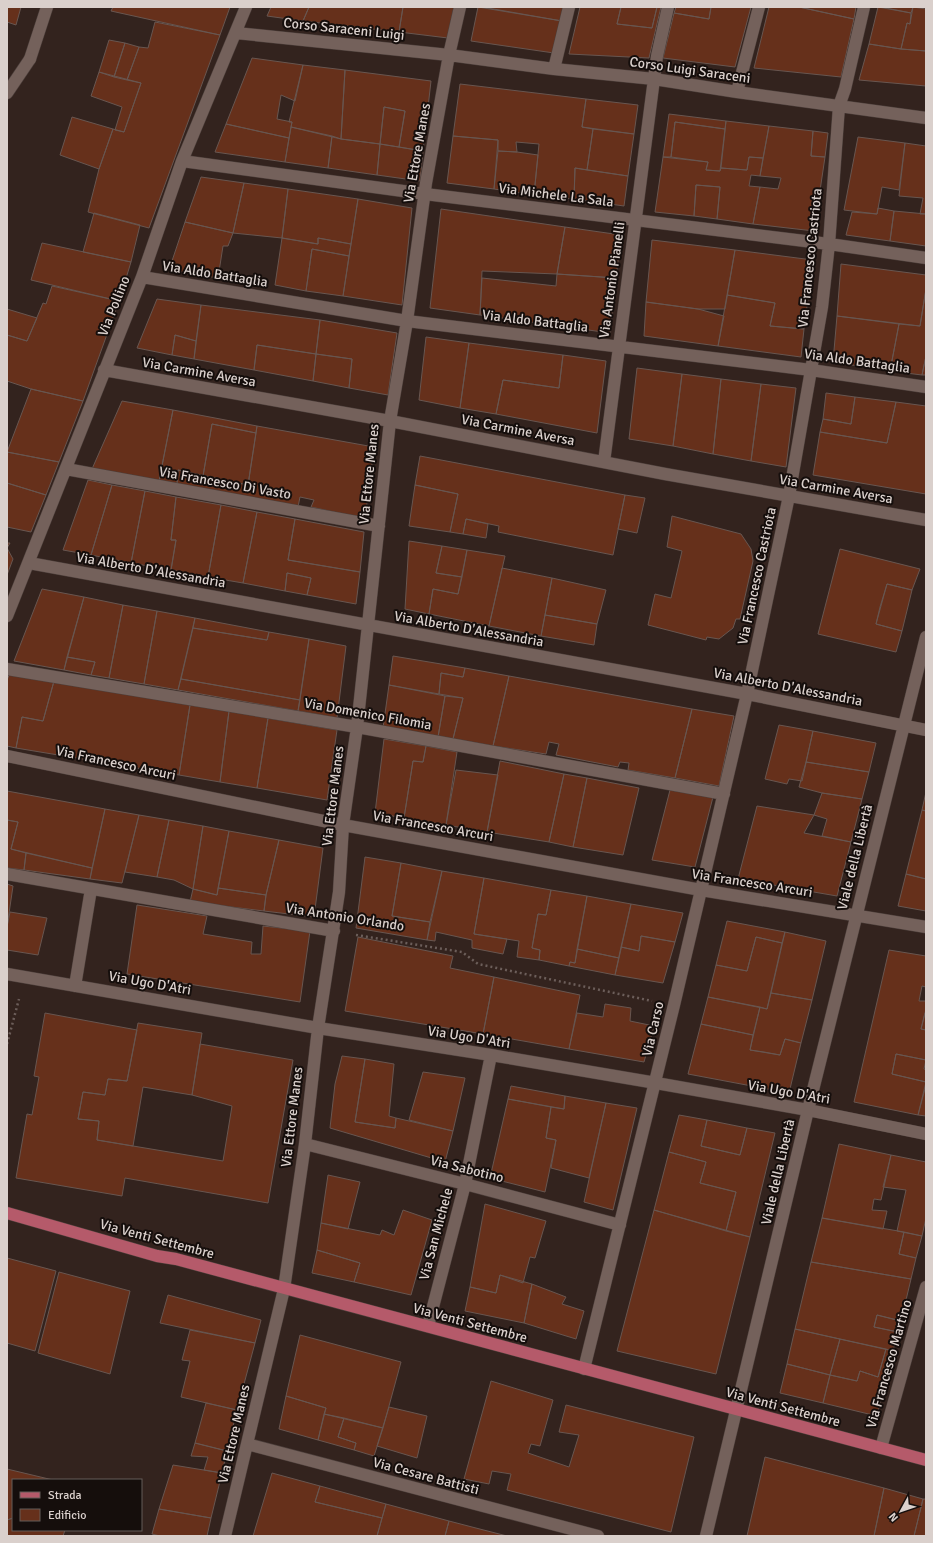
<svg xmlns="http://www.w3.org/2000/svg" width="933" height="1543" font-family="Signika,sans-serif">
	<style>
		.building { fill: #66301b; stroke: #685650 }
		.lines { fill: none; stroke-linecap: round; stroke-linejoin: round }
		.pedestrian-casing { stroke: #4c3f3b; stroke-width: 13 }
		.minor-casing { stroke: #4c3f3b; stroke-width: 13 }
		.primary-casing { stroke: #4c3f3b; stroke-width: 13 }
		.path { stroke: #6c5e5a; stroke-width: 2.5; stroke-dasharray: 2 3; stroke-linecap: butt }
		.pedestrian { stroke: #74615b; stroke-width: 12 }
		.minor { stroke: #74615b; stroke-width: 12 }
		.primary { stroke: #b55a6a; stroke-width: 12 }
		.labels { text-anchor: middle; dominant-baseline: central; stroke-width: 4; stroke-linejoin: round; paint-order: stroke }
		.street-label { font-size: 14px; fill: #dad0cc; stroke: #150e0c }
	</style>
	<rect width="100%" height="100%" fill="#33231e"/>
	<!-- building -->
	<path class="building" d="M7,7H21L16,25L7,22Z
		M113,7H230L220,35L111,11Z
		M271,7H309L303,21L267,16Z
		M309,7H403L399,32L303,21Z
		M403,7H454L448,38L399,32Z
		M478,7L562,21L554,53L471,41Z
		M482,7H565L562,21Z
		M580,7H621L617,24L652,28L657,7H661L649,58L569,54Z
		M621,7H657L652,28L617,24Z
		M676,7H711L709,19L674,13Z
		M711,7H751L735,67L663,58L674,13L709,19Z
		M769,7H799L854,19L841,77L754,68Z
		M799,7H856L854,19Z
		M878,7L911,13L910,24L907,23L901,49L869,44Z
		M881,7H913L911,13Z
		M913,7L926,9V51L901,49L907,23L910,24Z
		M155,22L220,35L149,228L88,212L99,169L113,129L124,132L141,83L127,80L139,47L148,48Z
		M109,40L125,43L114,77L99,72Z
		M125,43L139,47L127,80L114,77Z
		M869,44L901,49L926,51V86L859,80Z
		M252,58L303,65L295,101L281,95L277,119L292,122L289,138L226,124Z
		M303,65L345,70L341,139L291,127L292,122H289Z
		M345,70L431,81L423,151L399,147L405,111L384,107L380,144L341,139Z
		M99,72L141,83L124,132L115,130L122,107L91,96Z
		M460,84L586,99L582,127L593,129L587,170L575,168L574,199L534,195L539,144L516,142L517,152L498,151V140L453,136Z
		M586,99L638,105L634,134L582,127Z
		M384,107L405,111L399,147L380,144Z
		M669,114L726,121L725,129L675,122L671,157H663Z
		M72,117L113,129L99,169L60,155Z
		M726,121L769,126L763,158L749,157L747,170L721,168Z
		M675,122L725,129L720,171L706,170L708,162L671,157Z
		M226,124L289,138L285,162L215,152Z
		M769,126L813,131L811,156L825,157L814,231L753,224L760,187L778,189L781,178L760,176Z
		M291,127L332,136L328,168L285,162Z
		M593,129L634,134L628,176L587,170Z
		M813,131L828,133L825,157L811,156Z
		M332,136L341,139L380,144L377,175L328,168Z
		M453,136L498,140L494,189L447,183Z
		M858,137L905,143L899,190L882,187L877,214L844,210Z
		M905,143L926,146V214H920L923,198L899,196Z
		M380,144L423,151L420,181L377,175Z
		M498,151L517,152L538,155L534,195L494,189Z
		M663,157L708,162L706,170L720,171L721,168L747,170L749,157L763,158L760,176L751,175L749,186L760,187L753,224L717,219L720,187L696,185L694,216L655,212Z
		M575,168L628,176L624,206L574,199Z
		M201,177L244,183L233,233L185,222Z
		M244,183L288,189L282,238L233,233Z
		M696,185L720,187L717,219L694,216Z
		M288,189L358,199L351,244L318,238V244L282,238Z
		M358,199L412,208L402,305L343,296Z
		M878,208L894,211L890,241L846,235L852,212L877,214Z
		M441,209L565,227L557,274L482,271L480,315L430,308Z
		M894,211L926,214V246L890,241Z
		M94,213L140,225L131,262L83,252Z
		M185,222L233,233L228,246H223L218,278L169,270Z
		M565,227L621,235L616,278L557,274Z
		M282,238L318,244V238L351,244L349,256L312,249L306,291L275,285Z
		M652,240L735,250L725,309H698L646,302Z
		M42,243L131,262L119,301L31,280Z
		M312,249L349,256L343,296L306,291Z
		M735,250L813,260L804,329L770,326L775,303L727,295Z
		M841,264L926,275V289L920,326L837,316Z
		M557,274L616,278L610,333L480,315L482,278L556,286Z
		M52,286L119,301L83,401L31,389L7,381V335L27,341L43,303L46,304Z
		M926,289V356L922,375L890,371L899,324L920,326Z
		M727,295L775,303L770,326L804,329L801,357L718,346Z
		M157,299L201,305L196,341L175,335L172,355L137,348Z
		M646,302L698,309L724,316L718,346L644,336Z
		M201,305L320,320L316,354L257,345L254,370L194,359Z
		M7,309L37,318L27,341L7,335Z
		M837,316L899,324L890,371L833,362Z
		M320,320L397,333L388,395L349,388L352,359L316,354Z
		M175,335L196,341L194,359L172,355Z
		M426,337L469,343L460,408L419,400Z
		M469,343L563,355L559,388L503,380L496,414L460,408Z
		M257,345L316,354L313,381L254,370Z
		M316,354L352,359L349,388L313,381Z
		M563,355L606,361L597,433L496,414L503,380L559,388Z
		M926,356V375H922Z
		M637,368L682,374L673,446L629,439Z
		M682,374L721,379L713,454L673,446Z
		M721,379L761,384L751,461L713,454Z
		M761,384L796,388L786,467L751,461Z
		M31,389L83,401L59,462L7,452Z
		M826,393L855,397L851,424L823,419Z
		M855,397L896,402L887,443L820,432L823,419L851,424Z
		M122,401L173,410L159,481L92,469Z
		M896,402L926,406V494L813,475L820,432L887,443Z
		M173,410L257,426L256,433L212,424L203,476L178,470L177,484L159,481Z
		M212,424L256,433L248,485L203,476Z
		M257,426L374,447L365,519L311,507L314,500L300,497L298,507L177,484L178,470L248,485Z
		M7,452L59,462L46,495L7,483Z
		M420,456L625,495L613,555L498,532L499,526L466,519L463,534L450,532L458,494L415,485Z
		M88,480L112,485L91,555L63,550Z
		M7,483L46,495L31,532L7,527Z
		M112,485L145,491L131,563L91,555Z
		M415,485L458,494L450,532L409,526Z
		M145,491L176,497L171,540H176L171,570L131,563Z
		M625,495L645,498L637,533L618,529Z
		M176,497L221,505L208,577L171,570L176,540H171Z
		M221,505L257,512L243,583L208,577Z
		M257,512L295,519L288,560L360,572L356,604L307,595L311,578L287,573L285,591L243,583Z
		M672,516L741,534L751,549L753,561L740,619H736L733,628L719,639L707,637L706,640L648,625L655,594L671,598L682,551L667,547Z
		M295,519L364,532L360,572L288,560Z
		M466,519L488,524L486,538L463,534Z
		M409,541L442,546L436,573L462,577L458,594L433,589L429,614L405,609Z
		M7,543H10L7,548L13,559L7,575Z
		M442,546L467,550L462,577L436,573Z
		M840,549L920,569L912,590L887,584L880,607L876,624L902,631L896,652L818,634Z
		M467,550L505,556L489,626L429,614L433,589L458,594Z
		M502,568L552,578L541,636L489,626Z
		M287,573L311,578L307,595L285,591Z
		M552,578L606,590L597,624L545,615Z
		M887,584L912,590L902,631L876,624Z
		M42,589L84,597L64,670L14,661Z
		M84,597L123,605L109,678L91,675L95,662L67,657Z
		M123,605L157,611L144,684L109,678Z
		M157,611L195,618L178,690L144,684Z
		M545,615L597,624L594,645L541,636Z
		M195,618L269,632L267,640L193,628Z
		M193,628L267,640L269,632L309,639L300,700L181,679Z
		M309,639L346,646L337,718L298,711Z
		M393,656L465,668L463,677L441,673L439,694L389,685Z
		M67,657L95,662L91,675L64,670Z
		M465,668L509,676L493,746L453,739L463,698L439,694L441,673L463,677Z
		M10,673L54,681L43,721L22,717L16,748L7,746V680Z
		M509,676L692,709L675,778L628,770L629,763L620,762L618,767L556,755L559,744L549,742L546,754L493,746Z
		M181,679L300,700L298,711L178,690Z
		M54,681L190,705L179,775L16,748L22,717L43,721Z
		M389,685L445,696L438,737L383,728Z
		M445,696L463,698L453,739L438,737Z
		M190,705L229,711L220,782L179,775Z
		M692,709L734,716L719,786L675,778Z
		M229,711L268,718L257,788L220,782Z
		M268,718L337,730L327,800L257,788Z
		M779,725L813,731L802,781L789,779L787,784L765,779Z
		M813,731L876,743L869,772L806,762Z
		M384,739L426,746L423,762L413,761L404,818L375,813Z
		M426,746L457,752L446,825L404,818L413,761L423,762Z
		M500,761L564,774L549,842L487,832Z
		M806,762L869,772L862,799L822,793L799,787Z
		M456,770L498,775L487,832L446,825Z
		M564,774L587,778L573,847L549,842Z
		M587,778L639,788L623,855L573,847Z
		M670,790L713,797L695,867L652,860Z
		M7,791L105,809L92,868L11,849L18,822L7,820Z
		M926,792V811L922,810Z
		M822,793L862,799L851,842L822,836L827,819L814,815Z
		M757,806L814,815L804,833L851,842L837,896L738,879Z
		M105,809L139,815L122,883L90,879Z
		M922,810L926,811V879L906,874Z
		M139,815L169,820L157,877L125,872Z
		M7,820L18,822L11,849L26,853L24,870L7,868Z
		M169,820L203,826L193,889L174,880L157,877Z
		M203,826L229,831L217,895L193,889Z
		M229,831L279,840L266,895L218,888Z
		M279,840L323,848L314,917L264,911L266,895Z
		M26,853L92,868L90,879L24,870Z
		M365,857L401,863L392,916L430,922L427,940L356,928Z
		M401,863L442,871L430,922L392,916Z
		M442,871L484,878L474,934L507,939L503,954L472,948V940L436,932L435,941L427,940Z
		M906,874L926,879V911L898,906Z
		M484,878L551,890L546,915L538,914L532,948L540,950L539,960L517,957L519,941L474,934Z
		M7,884L13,886L7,927Z
		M218,888L266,895L264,911L190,902L193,889L217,895Z
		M551,890L587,896L575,963L570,962L569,966L539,960L540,950L532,948L538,914L546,915Z
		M587,896L631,904L619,958L577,949Z
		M631,904L683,913L675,942L641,936L639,951L621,947Z
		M137,905L207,916L203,934L252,942L251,954H261L263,926L310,931L300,1002L127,974Z
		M10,912L47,918L38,955L7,950V927Z
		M727,921L785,932L782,943L756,937L747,971L716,965Z
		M785,932L826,941L812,1000L771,993Z
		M641,936L675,942L663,983L615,975L621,947L639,951Z
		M358,937L453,956L450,968L494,977L483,1034L345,1011Z
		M756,937L782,943L767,1009L708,997L716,965L747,971Z
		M577,949L619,958L615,975L569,966L570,962L575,963Z
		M889,950L926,956V987L922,986L919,1001H926V1009L921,1029L926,1030V1060L896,1054L892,1074L926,1082L918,1115L854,1102Z
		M494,977L580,995L569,1049L483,1034Z
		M771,993L812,1000L801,1043L785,1039L780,1055L750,1050L760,1007L767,1009Z
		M708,997L760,1007L753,1035L701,1024Z
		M605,1004L631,1008L630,1021L654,1026L644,1062L569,1049L577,1013L603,1017Z
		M45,1013L137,1030L127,1081L108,1079L105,1095L83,1092L78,1119L99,1121L97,1140L223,1161L232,1106L192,1095L200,1044L293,1060L268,1203L125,1178L122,1196L16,1178L27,1114L32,1115L39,1077L34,1076Z
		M925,1013L926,1014V1030L921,1029Z
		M138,1023L202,1033L192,1095L143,1087L133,1146L97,1140L99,1121L78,1119L83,1092L105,1095L108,1079L127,1081Z
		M701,1024L753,1035L750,1050L764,1052L780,1055L785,1039L801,1043L789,1093L688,1074Z
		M896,1054L926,1060L924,1069L926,1070V1082L892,1074Z
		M342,1056L365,1059L355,1122L395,1128L396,1118L453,1131L445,1162L330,1128L335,1084Z
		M365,1059L394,1064L389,1116L396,1118L395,1128L355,1122Z
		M423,1072L465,1078L453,1131L409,1120Z
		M926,1085V1116L918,1115Z
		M511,1086L565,1096L564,1109L508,1099Z
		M565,1096L606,1103L589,1178L551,1168L556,1140L546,1138L551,1107L564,1109Z
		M508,1099L551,1107L546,1138L556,1140L545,1192L490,1178Z
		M606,1103L637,1108L613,1210L584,1202Z
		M679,1115L707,1120L701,1146L740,1155L747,1128L775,1133L750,1237L726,1231L736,1192L700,1183L706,1162L669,1152Z
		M707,1120L747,1128L740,1155L701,1146Z
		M839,1144L891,1155L881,1200L874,1199L872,1210L887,1211L883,1229L822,1218Z
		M669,1152L706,1162L700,1183L736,1192L726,1231L654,1210Z
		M891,1155L926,1162V1218L922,1236L897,1231L906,1190L883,1187Z
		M328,1175L360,1182L348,1229L321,1223Z
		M485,1204L546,1221L535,1258L530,1257L523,1283L500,1275L496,1293L470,1287Z
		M403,1210L432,1220L411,1295L354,1282L360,1263L317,1250L321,1223L380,1235L382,1230L394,1235Z
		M654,1210L750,1237L716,1374L617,1351Z
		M822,1218L904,1232L899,1254L916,1258L911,1279L811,1262Z
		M904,1232L922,1236L916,1258L899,1254Z
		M317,1250L360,1263L354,1282L312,1273Z
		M7,1258L56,1271L35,1351L7,1343Z
		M811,1262L911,1279L901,1321L877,1315L874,1327L898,1332L893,1351L795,1329Z
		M59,1272L130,1291L110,1374L38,1353Z
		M500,1275L532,1284L524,1323L465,1311L470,1287L496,1293Z
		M532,1284L566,1297L562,1304L584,1311L576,1339L524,1323Z
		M168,1295L261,1320L255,1343L160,1323Z
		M877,1315L901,1321L898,1332L874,1327Z
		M795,1329L840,1339L830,1375L787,1364Z
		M190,1330L255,1343L237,1410L181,1397L190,1361L182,1360Z
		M300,1335L401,1362L383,1428L324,1414L326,1408L286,1396Z
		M840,1339L886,1349L878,1377L860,1371L857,1381L830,1375Z
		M886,1349L893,1351L877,1416L823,1403L830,1375L857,1381L860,1371L878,1377Z
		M787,1364L830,1375L823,1403L780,1393Z
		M491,1381L553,1400L540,1446L531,1444L528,1453L569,1467L579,1435L559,1432L566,1405L694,1437L671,1532L507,1490L511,1474L492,1471L489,1484L464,1479Z
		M286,1396L326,1408L318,1440L279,1429Z
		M206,1403L237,1410L227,1451L195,1443Z
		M389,1407L427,1416L417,1458L377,1446Z
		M324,1414L344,1418L338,1437L356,1443L354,1450L318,1440Z
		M344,1418L383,1428L374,1456L354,1450L356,1443L338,1437Z
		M195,1443L227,1451L222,1473L204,1470L208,1457L191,1456Z
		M765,1457L884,1488L874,1536H747Z
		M173,1465L222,1473L211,1518L159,1509Z
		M7,1469L53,1480H13V1518L7,1520Z
		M272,1473L320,1486L315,1502L382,1518L377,1536H253Z
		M320,1486L386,1504L382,1518L315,1502Z
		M884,1488L923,1499L914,1536H874Z
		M923,1499H926V1536H914Z
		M386,1504L449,1521L445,1536H377Z
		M159,1509L211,1518L207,1536H160L152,1534Z
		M13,1518V1530H65L63,1536H7V1520Z
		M449,1521L472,1527L507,1536H445Z"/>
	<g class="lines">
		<defs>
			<path id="pedestrian" d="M30,59L47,7"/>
			<path id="minor" d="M236,33L449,55L554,69L654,79L737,92L926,118
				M554,69L569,7
				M737,92L759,7
				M7,93L30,59
				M182,161L425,194L829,244L926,258
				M142,277L407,321L811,370L926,387
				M104,370L390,421L665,474L926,520
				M604,462L657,56L668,7
				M66,469L379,526
				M29,563L747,694L926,730
				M7,616L142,277L182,161L246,7
				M7,669L357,727L724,794
				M7,756L343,825L701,890L926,927
				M7,874L334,931
				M7,974L318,1028L491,1055L656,1083L808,1110L926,1134
				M75,986L91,889
				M305,1144L465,1184L620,1225
				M428,1326L465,1184L491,1055
				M584,1369L674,1005L747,694L789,496L822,307L829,244L839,106L845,89L864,7
				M247,1444L598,1536
				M881,1448L926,1287
				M225,1536L284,1289L305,1144L318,1028L339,892L343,825L357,727L390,421L407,321L426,183L449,55L460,7
				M706,1536L808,1110L926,637"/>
			<path id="primary" d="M7,1213L157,1256L176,1259L926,1460"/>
		</defs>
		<!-- pedestrian casing -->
		<use href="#pedestrian" class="pedestrian-casing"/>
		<!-- minor casing -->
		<use href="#minor" class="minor-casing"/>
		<!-- primary casing -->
		<use href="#primary" class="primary-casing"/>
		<!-- path -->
		<path class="path" d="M356,935L462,952L478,964L652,1001
			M7,1044L19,999"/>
		<!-- pedestrian -->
		<use href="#pedestrian" class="pedestrian"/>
		<!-- minor -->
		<use href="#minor" class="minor"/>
		<!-- primary -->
		<use href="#primary" class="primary"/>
	</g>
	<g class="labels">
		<!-- street labels -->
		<g class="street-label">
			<text transform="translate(344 29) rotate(6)">Corso Saraceni Luigi</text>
			<text transform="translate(690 70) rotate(8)">Corso Luigi Saraceni</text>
			<text transform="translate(417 153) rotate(-80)">Via Ettore Manes</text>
			<text transform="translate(556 195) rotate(7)">Via Michele La Sala</text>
			<text transform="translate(810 258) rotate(-84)">Via Francesco Castriota</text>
			<text transform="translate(215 274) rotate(9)">Via Aldo Battaglia</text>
			<text transform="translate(612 280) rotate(-82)">Via Antonio Pianelli</text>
			<text transform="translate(114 306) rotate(-68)">Via Pollino</text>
			<text transform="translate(535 321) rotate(7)">Via Aldo Battaglia</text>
			<text transform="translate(857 361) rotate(8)">Via Aldo Battaglia</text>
			<text transform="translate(199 372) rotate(10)">Via Carmine Aversa</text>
			<text transform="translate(518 430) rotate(11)">Via Carmine Aversa</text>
			<text transform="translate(369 474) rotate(-84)">Via Ettore Manes</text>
			<text transform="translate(225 483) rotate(10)">Via Francesco Di Vasto</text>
			<text transform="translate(836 489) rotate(10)">Via Carmine Aversa</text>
			<text transform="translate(151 570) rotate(10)">Via Alberto D'Alessandria</text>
			<text transform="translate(757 576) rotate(-78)">Via Francesco Castriota</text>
			<text transform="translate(469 629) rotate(10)">Via Alberto D'Alessandria</text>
			<text transform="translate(788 687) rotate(11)">Via Alberto D'Alessandria</text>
			<text transform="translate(368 714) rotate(10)">Via Domenico Filomia</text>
			<text transform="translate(116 763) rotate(12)">Via Francesco Arcuri</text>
			<text transform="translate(333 796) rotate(-83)">Via Ettore Manes</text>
			<text transform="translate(433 826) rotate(10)">Via Francesco Arcuri</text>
			<text transform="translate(855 857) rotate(-76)">Viale della Libertà</text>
			<text transform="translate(752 883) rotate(9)">Via Francesco Arcuri</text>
			<text transform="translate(345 917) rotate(9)">Via Antonio Orlando</text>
			<text transform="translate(150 983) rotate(10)">Via Ugo D'Atri</text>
			<text transform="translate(653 1029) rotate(-77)">Via Carso</text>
			<text transform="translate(469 1037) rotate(9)">Via Ugo D'Atri</text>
			<text transform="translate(789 1092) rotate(10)">Via Ugo D'Atri</text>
			<text transform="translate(292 1117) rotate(-83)">Via Ettore Manes</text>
			<text transform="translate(467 1169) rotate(14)">Via Sabotino</text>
			<text transform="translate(778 1172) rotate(-77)">Viale della Libertà</text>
			<text transform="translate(436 1234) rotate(-75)">Via San Michele</text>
			<text transform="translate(157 1239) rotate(15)">Via Venti Settembre</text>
			<text transform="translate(470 1323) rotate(15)">Via Venti Settembre</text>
			<text transform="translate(889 1364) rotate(-74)">Via Francesco Martino</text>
			<text transform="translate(783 1407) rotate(15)">Via Venti Settembre</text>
			<text transform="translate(234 1434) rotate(-77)">Via Ettore Manes</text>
			<text transform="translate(426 1476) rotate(15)">Via Cesare Battisti</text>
		</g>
	</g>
	<!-- border -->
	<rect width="933" height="1543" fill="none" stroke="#dad0cc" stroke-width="16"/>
	<!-- legend -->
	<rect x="12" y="1479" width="130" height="52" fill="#150e0c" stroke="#645c59"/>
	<rect x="20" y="1492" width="20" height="6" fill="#b55a6a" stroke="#645c59"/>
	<text x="48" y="1499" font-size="12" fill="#dad0cc">Strada</text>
	<rect x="20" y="1509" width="20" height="12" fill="#66301b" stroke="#645c59"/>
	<text x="48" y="1519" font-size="12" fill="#dad0cc">Edificio</text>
	<!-- north arrow -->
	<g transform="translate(901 1511) rotate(230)" stroke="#150e0c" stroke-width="3" paint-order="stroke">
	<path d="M0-3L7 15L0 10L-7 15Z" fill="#dad0cc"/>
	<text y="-6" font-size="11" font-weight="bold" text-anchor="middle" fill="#dad0cc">N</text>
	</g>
</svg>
